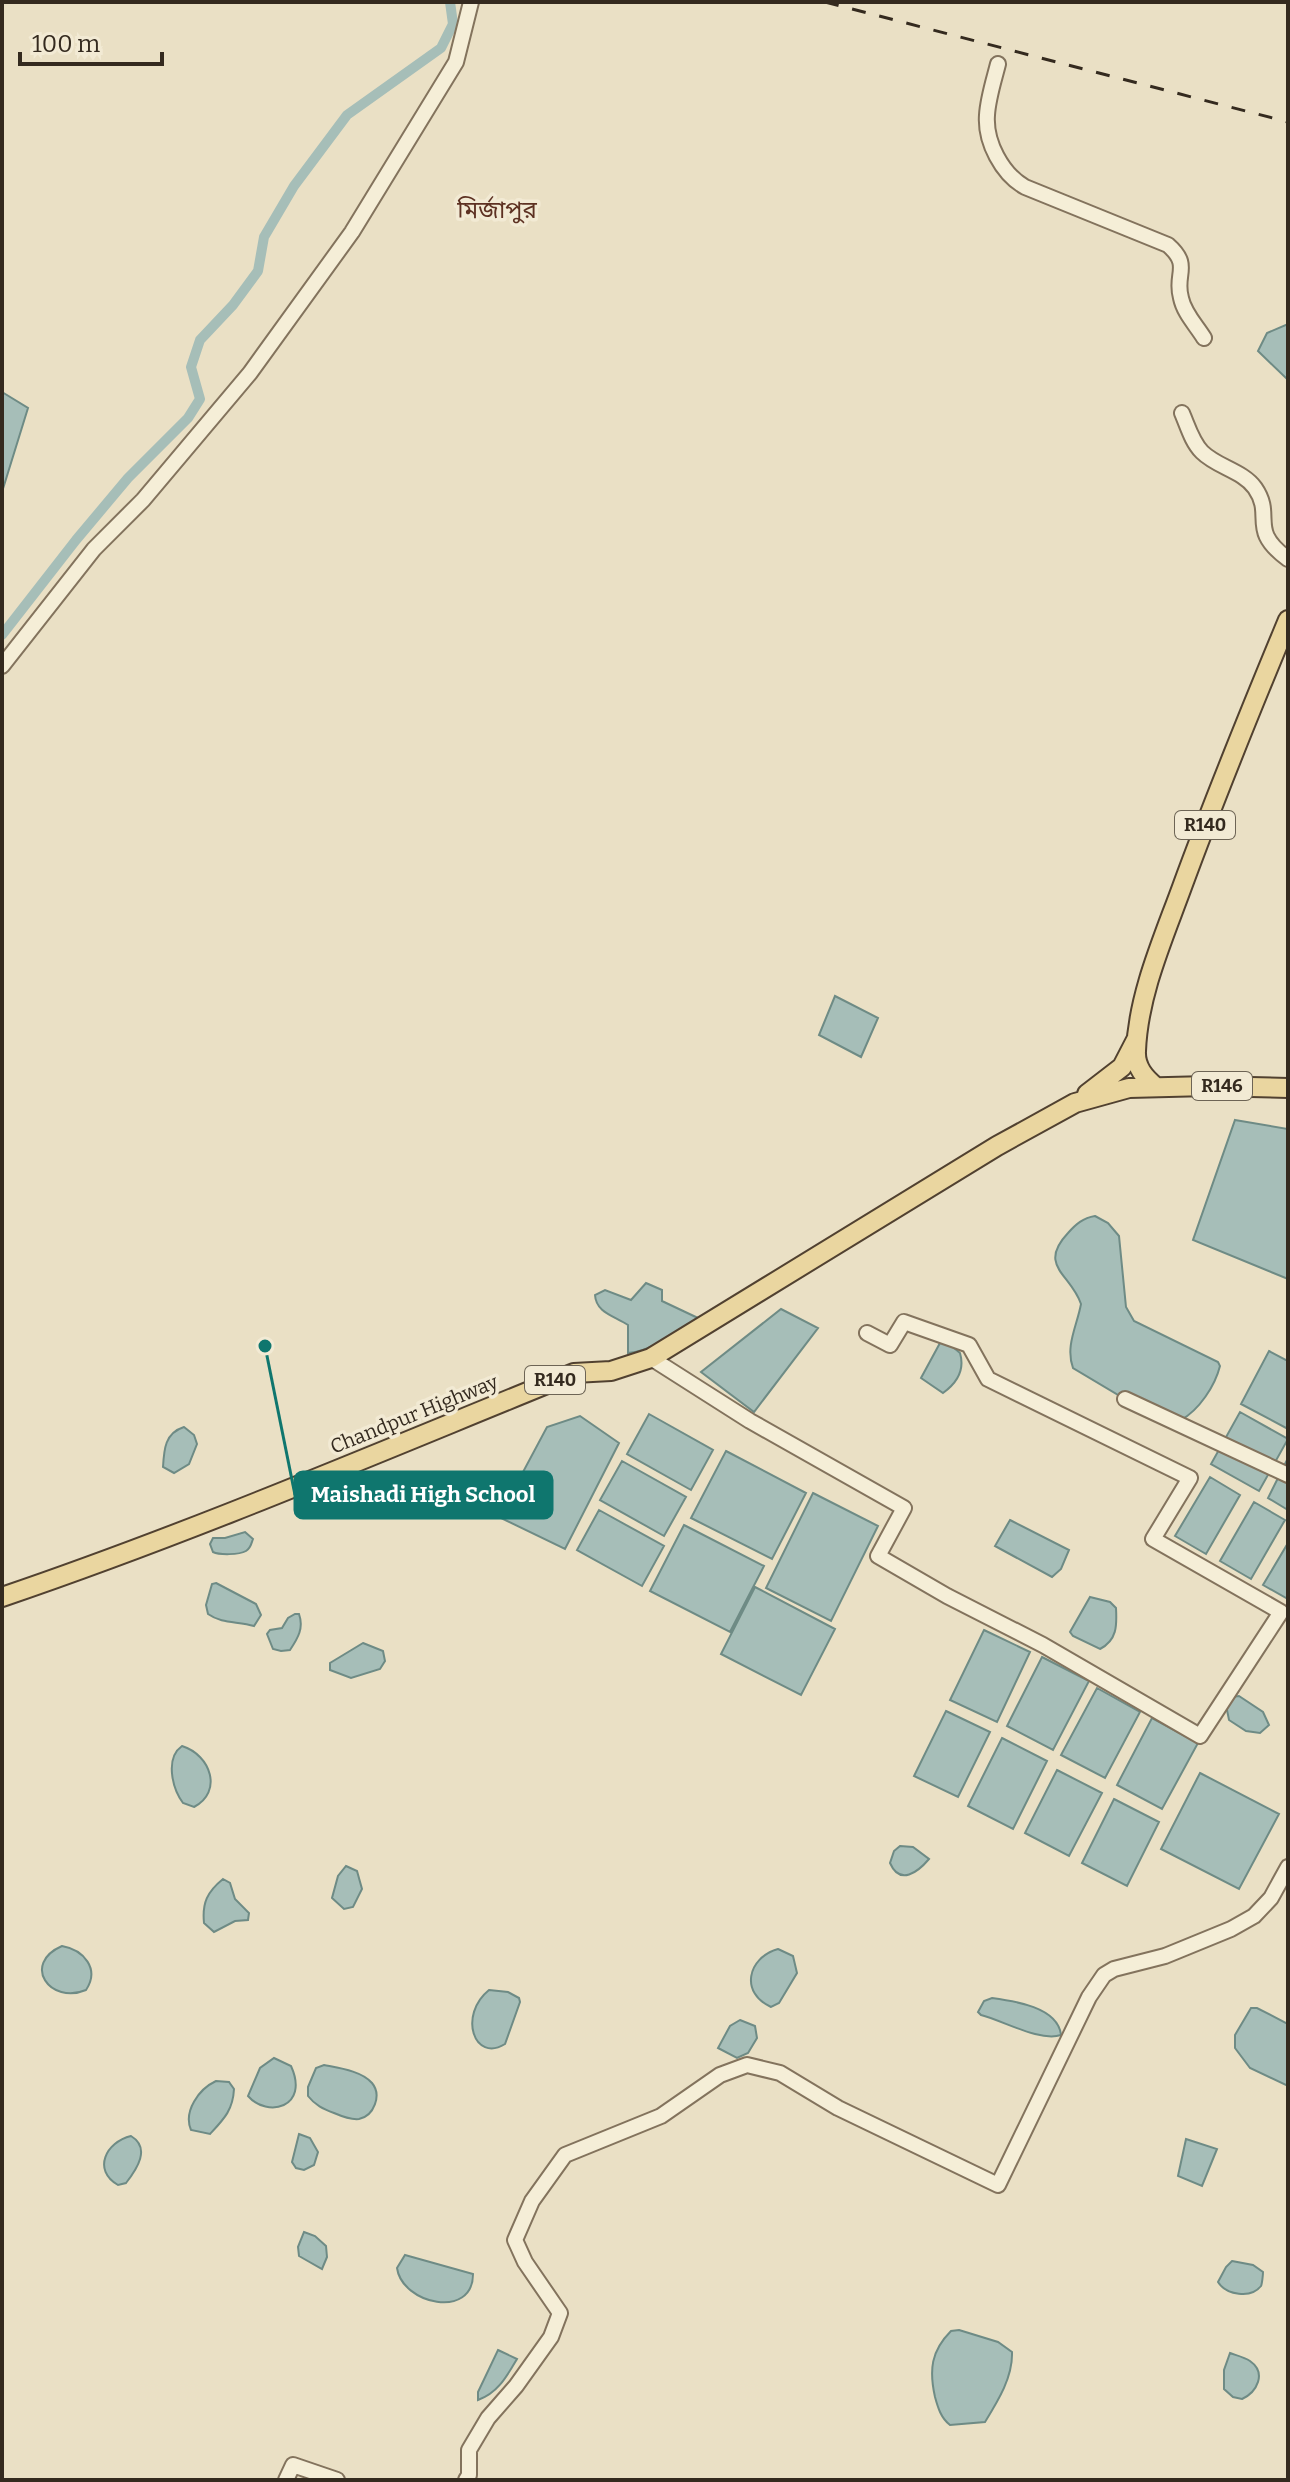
<svg xmlns="http://www.w3.org/2000/svg" width="1290" height="2482" font-family="Bitter,'Noto Sans Bengali',serif">
	<style>
		.water { fill: #a6beb8; stroke: #6e8b85; stroke-width: 2 }
		.lines { fill: none; stroke-linecap: round; stroke-linejoin: round }
		.canal { stroke: #a6beb8; stroke-width: 10 }
		.minor-casing { stroke: #83735d; stroke-width: 18 }
		.major-casing { stroke: #514130; stroke-width: 22 }
		.minor { stroke: #f5eed7; stroke-width: 14 }
		.major { stroke: #ead6a0; stroke-width: 18 }
		.rail { stroke: #342a1f; stroke-width: 3; stroke-dasharray: 14 14; stroke-linecap: butt }
		.labels { text-anchor: middle; dominant-baseline: central; stroke-width: 7; stroke-linejoin: round; paint-order: stroke }
		.shield { fill: #f2ead4; stroke: #6d6455; stroke-width: 2 }
		.shield-label { font-size: 18px; font-weight: bold; fill: #342a1f }
		.street-label { font-size: 20px; fill: #342a1f; stroke: #f2ead4 }
		.quarter-label { font-size: 24px; fill: #5d3122; stroke: #f2ead4 }
		.leader { fill: none; stroke: #0f766e; stroke-width: 3 }
		.callout-dot { fill: #0f766e; stroke: #f2ead4; stroke-width: 3 }
		.callout { fill: #0f766e; stroke: #0f766e; stroke-width: 3 }
		.callout-label { font-size: 22px; text-anchor: middle; font-weight: bold; fill: #fff }
	</style>
	<rect width="100%" height="100%" fill="#eae0c5"/>
	<!-- water -->
	<path class="water" d="M1288,324V380L1258,351L1267,333Z
		M2,392L28,408L2,492Z
		M835,996L878,1018L861,1057L819,1035Z
		M1235,1120L1288,1129V1279L1193,1240Z
		M1095,1216L1108,1223L1119,1236L1126,1307L1134,1321L1218,1362L1220,1366C1215,1386 1199,1410 1181,1420L1125,1399L1073,1368C1065,1346 1077,1326 1081,1304C1071,1274 1037,1266 1068,1233C1076,1224 1083,1218 1095,1216Z
		M646,1283L662,1290V1301L698,1318C679,1331 651,1352 628,1353V1325C615,1316 596,1313 595,1295L605,1290L631,1300Z
		M781,1309L818,1328L754,1412L701,1372Z
		M947,1342L960,1353C965,1370 957,1383 943,1393L921,1378L940,1343Z
		M1269,1351L1288,1361V1429L1241,1404Z
		M1240,1412L1288,1439L1259,1491L1211,1464Z
		M649,1414L713,1450L691,1490L627,1454Z
		M580,1416L619,1443L565,1549L499,1517L547,1427Z
		M184,1427L194,1435L197,1444L189,1464L174,1473L163,1467C164,1449 165,1433 184,1427Z
		M726,1451L806,1493L772,1559L691,1518Z
		M1288,1458V1510L1268,1498Z
		M622,1461L686,1497L664,1536L600,1500Z
		M1210,1477L1240,1495L1206,1554L1175,1536Z
		M813,1493L878,1526L831,1621L766,1588Z
		M1254,1502L1285,1520L1251,1579L1220,1561Z
		M599,1510L664,1546L642,1586L577,1550Z
		M1010,1520L1069,1550L1061,1569L1052,1577L995,1546Z
		M684,1525L764,1566L730,1632L650,1591Z
		M245,1532L253,1539C251,1544 251,1548 246,1551C239,1555 219,1555 213,1552L210,1544L213,1538H225Z
		M1288,1543V1599L1263,1585Z
		M216,1583L256,1604L261,1615L254,1626C238,1621 222,1624 208,1614L206,1605L212,1584Z
		M755,1587L835,1629L801,1695L721,1654Z
		M1090,1597L1110,1602L1116,1608C1117,1626 1117,1640 1100,1649L1073,1636L1070,1632Z
		M295,1614H299C304,1628 298,1638 290,1650L281,1651L273,1649L267,1634L270,1630L282,1628L288,1618Z
		M984,1630L1030,1652L997,1722L950,1700Z
		M363,1643L383,1651L385,1661L380,1669L351,1678L330,1670V1663Z
		M1042,1657L1089,1681L1053,1750L1007,1726Z
		M1097,1688L1140,1712L1105,1778L1061,1755Z
		M1239,1696L1263,1712L1269,1725L1260,1733L1246,1731L1229,1720L1226,1705L1232,1697Z
		M946,1711L990,1732L958,1797L914,1776Z
		M1152,1718L1198,1743L1162,1809L1117,1785Z
		M1002,1738L1047,1761L1013,1829L968,1806Z
		M182,1746C211,1755 223,1792 194,1807L183,1803C172,1788 165,1758 182,1746Z
		M1057,1770L1102,1793L1069,1856L1025,1833Z
		M1200,1773L1279,1814L1239,1889L1161,1849Z
		M1114,1799L1159,1822L1127,1886L1082,1863Z
		M900,1846L913,1847L929,1859C918,1872 900,1886 890,1863L894,1851Z
		M346,1866L357,1871L362,1889L353,1907L344,1909L332,1898L338,1876Z
		M223,1879L230,1883L235,1899L249,1913L248,1920L235,1921L214,1932L204,1923C202,1903 207,1892 223,1879Z
		M62,1946C84,1950 100,1969 86,1990C50,2005 21,1964 62,1946Z
		M778,1949L793,1956L797,1973L779,2003L771,2007C740,1993 747,1958 778,1949Z
		M489,1990L508,1992L519,1998L520,2002L505,2044C474,2063 458,2015 489,1990Z
		M992,1998C1014,2001 1058,2007 1061,2035C1040,2042 1004,2021 981,2015L978,2012L984,2001Z
		M1251,2008H1257L1288,2024V2086L1250,2068L1235,2048V2035Z
		M740,2020L755,2026L757,2038L748,2053L737,2058L718,2048L730,2026Z
		M274,2058L291,2066C310,2108 267,2118 248,2096L260,2068Z
		M324,2065C339,2068 362,2071 372,2083C382,2095 374,2116 359,2119C351,2120 341,2116 334,2113C323,2109 315,2105 308,2096V2087L316,2068Z
		M216,2081L229,2082L234,2089C233,2110 224,2119 210,2134L191,2130C183,2111 199,2089 216,2081Z
		M299,2134L310,2138L318,2152L314,2165L304,2170L296,2168L292,2162Z
		M131,2136C151,2148 137,2169 126,2183L118,2185C92,2170 106,2142 131,2136Z
		M1186,2139L1217,2149L1202,2186L1178,2176Z
		M304,2232L315,2236L326,2246L327,2257L322,2269L299,2256L298,2247Z
		M405,2255L473,2274C473,2320 402,2304 397,2268Z
		M1232,2261L1253,2265L1263,2272C1263,2275 1262,2284 1261,2286C1251,2299 1226,2295 1218,2282L1226,2267Z
		M959,2330L998,2342L1012,2352C1013,2377 998,2401 985,2422L950,2425C941,2418 938,2408 935,2397C929,2370 931,2351 951,2331Z
		M498,2350L517,2359C507,2376 498,2393 478,2400V2392Z
		M1230,2353C1235,2355 1244,2357 1250,2361C1267,2373 1257,2392 1242,2399L1233,2397L1224,2389V2370Z"/>
	<g class="lines">
		<!-- canal -->
		<path class="canal" d="M2,635L76,540L128,478L188,418L200,399L191,367L200,340L233,305L258,271L264,237L294,186L347,115L441,48L453,24L450,2"/>
		<defs>
			<path id="minor" d="M998,64C994,80 988,98 987,115C985,142 1002,174 1025,187L1168,245C1192,266 1174,274 1181,298C1184,313 1196,325 1204,338
				M1182,413C1188,427 1192,442 1202,452C1217,467 1243,471 1255,488C1275,517 1247,529 1288,559
				M2,666L94,549L143,500L250,373L352,232L456,62L471,2
				M651,1358L750,1421L904,1508L878,1556L947,1596L1043,1645L1200,1736L1281,1612L1153,1539L1190,1478L988,1379L969,1345L904,1322L890,1345L867,1333
				M1125,1399L1288,1475
				M286,2480L293,2465L337,2480
				M466,2480L469,2475V2450L488,2418L516,2386L551,2337L560,2313L525,2262L515,2240L532,2201L565,2155L661,2116L720,2075L747,2065L780,2073L838,2108L998,2185L1089,1997L1104,1975L1114,1969L1165,1956L1231,1929L1254,1916L1271,1898L1288,1867"/>
			<path id="major" d="M1156,1087C1145,1078 1135,1067 1136,1051C1138,995 1163,939 1182,887C1215,797 1251,709 1288,620
				M1087,1094L1122,1067L1136,1040
				M2,1597C196,1531 384,1450 574,1373L611,1371L651,1358L997,1146L1075,1103L1129,1088L1208,1086L1288,1088"/>
		</defs>
		<!-- minor casing -->
		<use href="#minor" class="minor-casing"/>
		<!-- major casing -->
		<use href="#major" class="major-casing"/>
		<!-- minor -->
		<use href="#minor" class="minor"/>
		<!-- major -->
		<use href="#major" class="major"/>
		<!-- rail -->
		<path class="rail" d="M825,2L1288,122"/>
	</g>
	<g class="labels">
		<!-- shield labels -->
		<g class="shield">
			<rect x="1175" y="811" width="60" height="28" rx="6"/>
			<rect x="1192" y="1072" width="60" height="28" rx="6"/>
			<rect x="525" y="1366" width="60" height="28" rx="6"/>
		</g>
		<g class="shield-label">
			<text x="1205" y="825">R140</text>
			<text x="1222" y="1086">R146</text>
			<text x="555" y="1380">R140</text>
		</g>
		<!-- street labels -->
		<g class="street-label">
			<text transform="translate(414 1414) rotate(-22)">Chandpur Highway</text>
		</g>
		<!-- quarter labels -->
		<g class="quarter-label">
			<text x="497" y="210">মির্জাপুর</text>
		</g>
	</g>
	<!-- callouts -->
	<path class="leader" d="M265 1346L295 1495"/>
	<circle class="callout-dot" cx="265" cy="1346" r="8"/>
	<rect class="callout" x="295" y="1472" width="257" height="46" rx="8"/>
	<g class="callout-label">
		<text x="423" y="1502">Maishadi High School</text>
	</g>
	<!-- border -->
	<rect width="1290" height="2482" fill="none" stroke="#342a1f" stroke-width="8"/>
	<!-- scale -->
	<path d="M20 52v12h142v-12" fill="none" stroke="#342a1f" stroke-width="4"/>
	<text x="32" y="52" font-size="24" fill="#342a1f" stroke="#f2ead4" stroke-width="6" paint-order="stroke">100 m</text>
</svg>
